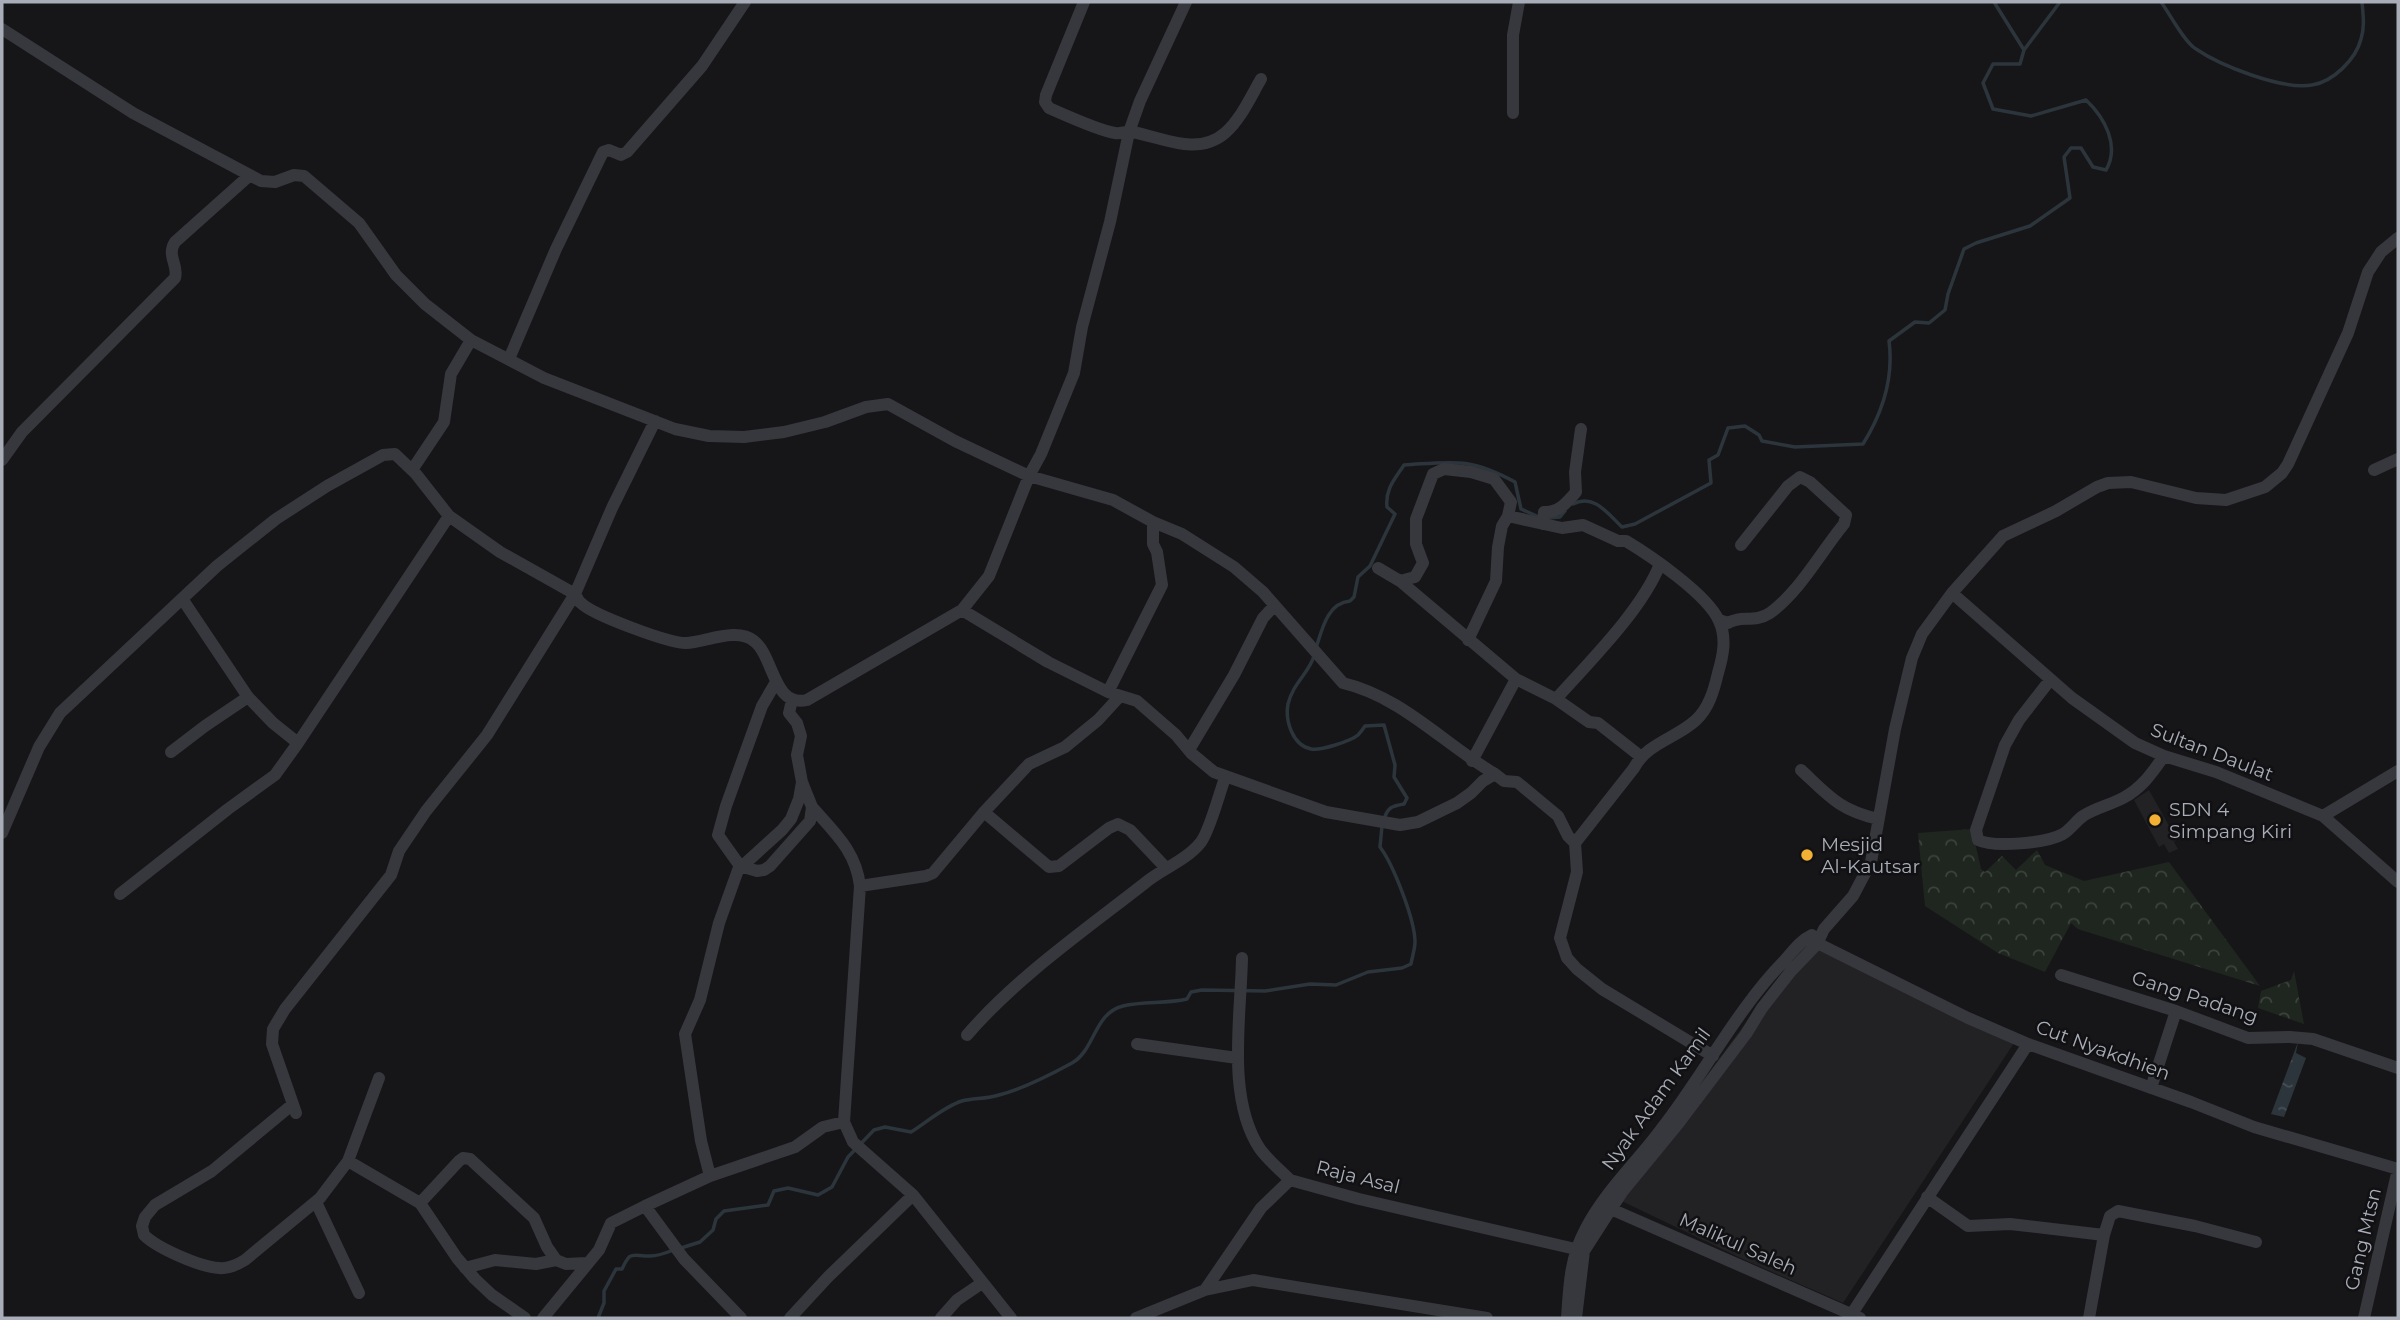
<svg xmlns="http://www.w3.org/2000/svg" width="2400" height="1320" font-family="Montserrat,sans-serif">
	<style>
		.built { fill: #222225 }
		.forest { fill: url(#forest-crowns) }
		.water { fill: url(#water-ripples) }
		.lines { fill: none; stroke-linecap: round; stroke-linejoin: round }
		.stream { stroke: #2c353c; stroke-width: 3.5 }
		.street { stroke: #37383d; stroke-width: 12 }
		.poi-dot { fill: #f2b134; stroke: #111113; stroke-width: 2.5 }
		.labels { text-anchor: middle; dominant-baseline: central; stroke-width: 5; stroke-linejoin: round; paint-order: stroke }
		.street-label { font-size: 19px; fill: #a8adb8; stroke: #111113 }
		.poi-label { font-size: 19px; fill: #a8adb8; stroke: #111113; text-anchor: start }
	</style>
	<defs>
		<pattern id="forest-crowns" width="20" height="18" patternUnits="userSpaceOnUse" patternTransform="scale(1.75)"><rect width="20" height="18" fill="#1e261f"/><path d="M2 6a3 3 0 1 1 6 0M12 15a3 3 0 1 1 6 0" fill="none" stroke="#3c433d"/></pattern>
		<pattern id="water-ripples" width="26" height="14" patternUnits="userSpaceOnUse" patternTransform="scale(1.75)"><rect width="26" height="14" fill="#2c353c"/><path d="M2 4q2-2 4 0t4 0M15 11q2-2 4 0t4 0" fill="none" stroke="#485056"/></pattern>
	</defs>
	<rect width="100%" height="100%" fill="#161618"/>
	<!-- built -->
	<path class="built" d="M2149,790L2177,840L2174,842L2178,849L2169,853L2164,844L2159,847L2134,800Z
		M1805,944L2014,1043L1843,1303L1747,1261L1611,1196L1685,1104Z"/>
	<!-- forest -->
	<path class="forest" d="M1972,829L1981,869L1985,872L2002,856L2016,870L2037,850L2045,865L2084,881L2169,862L2260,986L2078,929L2071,923L2045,972L1998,953L1925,906L1918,833Z
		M2294,971L2304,1024L2258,1008L2261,991L2291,980Z"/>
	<!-- water -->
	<path class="water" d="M2298,1042L2296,1053L2306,1058L2284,1117L2271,1114Z"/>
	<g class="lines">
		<!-- stream -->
		<path class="stream" d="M2161,2C2170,14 2184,42 2196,49C2221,66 2282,90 2312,85C2333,82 2356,59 2361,39C2365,27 2363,14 2362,2
			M2024,50L2060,2
			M1573,504C1594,493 1608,514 1622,527L1635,524L1711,483L1709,460L1718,455L1728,428L1745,426L1759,435L1762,441L1795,447L1863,444C1883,412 1894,379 1889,341L1915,322L1929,323L1945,310L1948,294L1964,249L1976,243L2030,226L2070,198L2064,157L2071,148H2081L2093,167L2106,170C2120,146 2105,118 2086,100L2031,116L1993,109L1983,83L1993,64H2020L2024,50L1994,2
			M1547,518L1560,517L1565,511
			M1316,648C1322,630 1327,603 1350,601L1354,597L1358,577L1370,566L1395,514L1387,507C1385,489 1395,479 1404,465C1454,462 1469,457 1515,482L1521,509L1539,517
			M1314,656C1309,673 1293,683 1288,704C1285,720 1292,745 1311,749C1320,751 1351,741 1358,735C1361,732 1363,729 1365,726L1384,725L1395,765L1394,777L1407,798L1404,804C1392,806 1388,807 1384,819
			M681,1248L700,1242L713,1230L716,1219L724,1211L768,1205L774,1191L788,1188L818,1195L832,1187L848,1157L874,1130L885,1127L911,1132C927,1122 945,1106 962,1101C973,1098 987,1099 999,1095C1023,1089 1050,1075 1072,1063C1095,1050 1094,1013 1123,1006C1144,1001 1166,1004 1187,999L1191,992L1202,990L1265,991L1310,984L1336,985L1368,972L1402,968L1411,964C1412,957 1415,949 1415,942C1415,920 1393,864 1380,847L1382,826
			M598,1318L604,1303V1291L616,1269H622C631,1250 631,1256 650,1256C658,1256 666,1253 673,1250"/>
		<!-- street -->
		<path class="street" d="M1084,2L1046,95L1045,102L1049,108C1065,115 1100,131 1115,133C1121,134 1126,131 1132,132C1162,137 1197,157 1225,133C1241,119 1251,96 1261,79
			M2,29L133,113L261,181L275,182L294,175L304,176L359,223L396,275L425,304L471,340L544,378L675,429L709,436L744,437L784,432L825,422L866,407L888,404L955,441L1029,476L1041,454L1074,373L1082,327L1110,222L1129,132L1140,101L1186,2
			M1513,113V35L1519,2
			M509,359L556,249L603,152L609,150L621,155L627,152L702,66L745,2
			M2,460L22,432L175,278C179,265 166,256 175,242L250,175
			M412,470L444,422L451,374L471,340
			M2374,470L2398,459
			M1543,524L1544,512C1559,513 1567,502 1576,492L1575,472L1581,429
			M1378,568L1400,581L1516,679L1556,699L1589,722L1598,723L1640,756
			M1400,581L1415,577L1423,563L1416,544V519L1433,474L1444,469L1471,472L1494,479L1511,502L1508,516
			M1952,593L2072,698L2135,743L2164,756L2216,772L2323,816L2398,882
			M183,600L248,697L273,723L298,743L449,516
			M962,610L989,576L1029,476L1113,500L1153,522L1182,534L1234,567L1263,592L1343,683C1402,697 1444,744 1495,774
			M1719,620L1728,623C1740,615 1755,623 1770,613C1801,590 1820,553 1844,524L1846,515L1810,482L1800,477L1788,486L1741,545
			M1468,640L1496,581L1498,547L1502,526L1508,516L1562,528L1583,525L1618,541H1626C1651,556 1708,595 1719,621C1727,638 1723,656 1718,673C1714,690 1709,708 1696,720C1677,738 1647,743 1634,768L1575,843
			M2050,680L2019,720L2005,745L1976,830L1978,840C1994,848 2047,843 2063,834C2071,829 2076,821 2083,816C2095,808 2110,805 2123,798C2142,788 2152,773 2164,756
			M776,682L762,706L726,806L718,835L740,866L757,871L764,870L770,866L810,821L812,807L802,782
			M1108,692L1162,585L1157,552L1153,544V522
			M1556,699C1589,662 1642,610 1660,564
			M1189,750L1234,675L1263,618L1274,606
			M171,752L205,726L248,697
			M1472,761L1516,679
			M1801,770C1829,796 1839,810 1878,819
			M812,807C834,832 856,851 860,886L844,1122
			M984,812L1049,867L1059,866L1109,828L1118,824L1130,830L1166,868
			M2323,816L2398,771
			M2,833L39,747L60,713L217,566L276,519L327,486L383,455L395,454L416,474L449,516L500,552L575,594C577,597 578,601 581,603C593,615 668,643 686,643C706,642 737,627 754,641C774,656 773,708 807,700L962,610L1048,662L1108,692L1137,701L1176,735L1191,753L1214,772L1326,812L1400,825L1418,822L1457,803L1471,793L1483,781L1495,774L1504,781L1517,782L1558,816L1568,836L1575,843L1577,872L1560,938L1567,958L1577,969L1602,989L1713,1056
			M860,886L926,876L933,873L984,812L1029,764L1065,747L1098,720L1120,696
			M120,894L228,809L275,775L298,743
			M1807,938L1968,1018L2028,1044L2191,1102L2254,1127L2398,1169L2364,1318
			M1242,958C1241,1016 1226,1098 1260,1149C1268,1160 1280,1170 1290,1180
			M2061,975L2176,1011L2248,1038L2290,1037L2313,1039L2398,1068
			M967,1035C1017,977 1085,930 1145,883C1162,869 1187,860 1201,842C1210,830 1219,794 1225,778
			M1137,1044L1237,1058
			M379,1078L348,1161L420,1203L457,1258L475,1279L492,1295L525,1318
			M2151,1088L2176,1011
			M293,1104L212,1171L155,1205L145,1217L142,1226L144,1235C157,1248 200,1267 219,1268C229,1269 237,1265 245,1260L320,1198L348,1161
			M296,1113L272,1044L273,1029L285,1009L391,875L399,851L426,811L487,735L575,594L612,508L655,421
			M710,1176L701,1141L685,1034L700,1000L719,923L738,870L782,830L791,819L799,799L802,782L797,755L801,736L797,723L789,713L792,700
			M1927,1197L1968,1226L2010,1224L2104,1235L2089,1318
			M316,1202L359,1293
			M420,1203L459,1161L463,1158L470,1159L534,1218L547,1247L556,1260L566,1264L586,1263
			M1604,1206L1860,1318
			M2104,1235L2110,1216L2118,1211L2195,1226L2256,1242
			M465,1268L495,1260L536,1264L556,1260
			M1205,1290L1253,1280L1487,1318
			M1851,1315L2028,1044
			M543,1318L599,1250L611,1223L645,1206
			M741,1318L684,1259L645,1206L710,1176L795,1147L823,1127L844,1122L853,1142L913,1195L1011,1318
			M790,1318L828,1277L913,1195
			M941,1318L957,1300L982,1283
			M1136,1318L1205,1290L1261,1208L1290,1180L1359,1199L1584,1251
			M1567,1318C1569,1287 1570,1258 1585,1230C1604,1192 1637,1162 1662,1128C1705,1073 1736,1010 1785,960C1793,951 1801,940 1812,935
			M1576,1318L1584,1251L1611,1209L1623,1191L1678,1124L1746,1034L1762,1008L1791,971L1817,944L1824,929L1853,896L1871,862L1895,729L1912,658L1922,634L1952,593L2003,536L2056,511L2097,487L2108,483L2131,482L2196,498L2226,500L2265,487L2282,473L2288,464L2348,333L2368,272L2381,252L2398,238"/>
	</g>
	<!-- markers -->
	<g class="poi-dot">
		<circle cx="2155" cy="820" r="7"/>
		<circle cx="1807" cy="855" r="7"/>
	</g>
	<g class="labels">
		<!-- street labels -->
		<g class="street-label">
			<text transform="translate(2212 752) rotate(21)">Sultan Daulat</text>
			<text transform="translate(2195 997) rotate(18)">Gang Padang</text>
			<text transform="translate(2103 1050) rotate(20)">Cut Nyakdhien</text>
			<text transform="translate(1656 1099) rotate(-54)">Nyak Adam Kamil</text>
			<text transform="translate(1358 1177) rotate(14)">Raja Asal</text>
			<text transform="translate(2363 1239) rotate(-77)">Gang Mtsn</text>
			<text transform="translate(1738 1244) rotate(24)">Malikul Saleh</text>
		</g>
		<!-- poi labels -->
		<g class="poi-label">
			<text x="2169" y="809">SDN 4<tspan x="2169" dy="22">Simpang Kiri</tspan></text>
			<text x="1821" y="844">Mesjid<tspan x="1821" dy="22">Al-Kautsar</tspan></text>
		</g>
	</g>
	<!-- border -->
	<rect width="2400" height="1320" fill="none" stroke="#a8adb8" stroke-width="7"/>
</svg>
